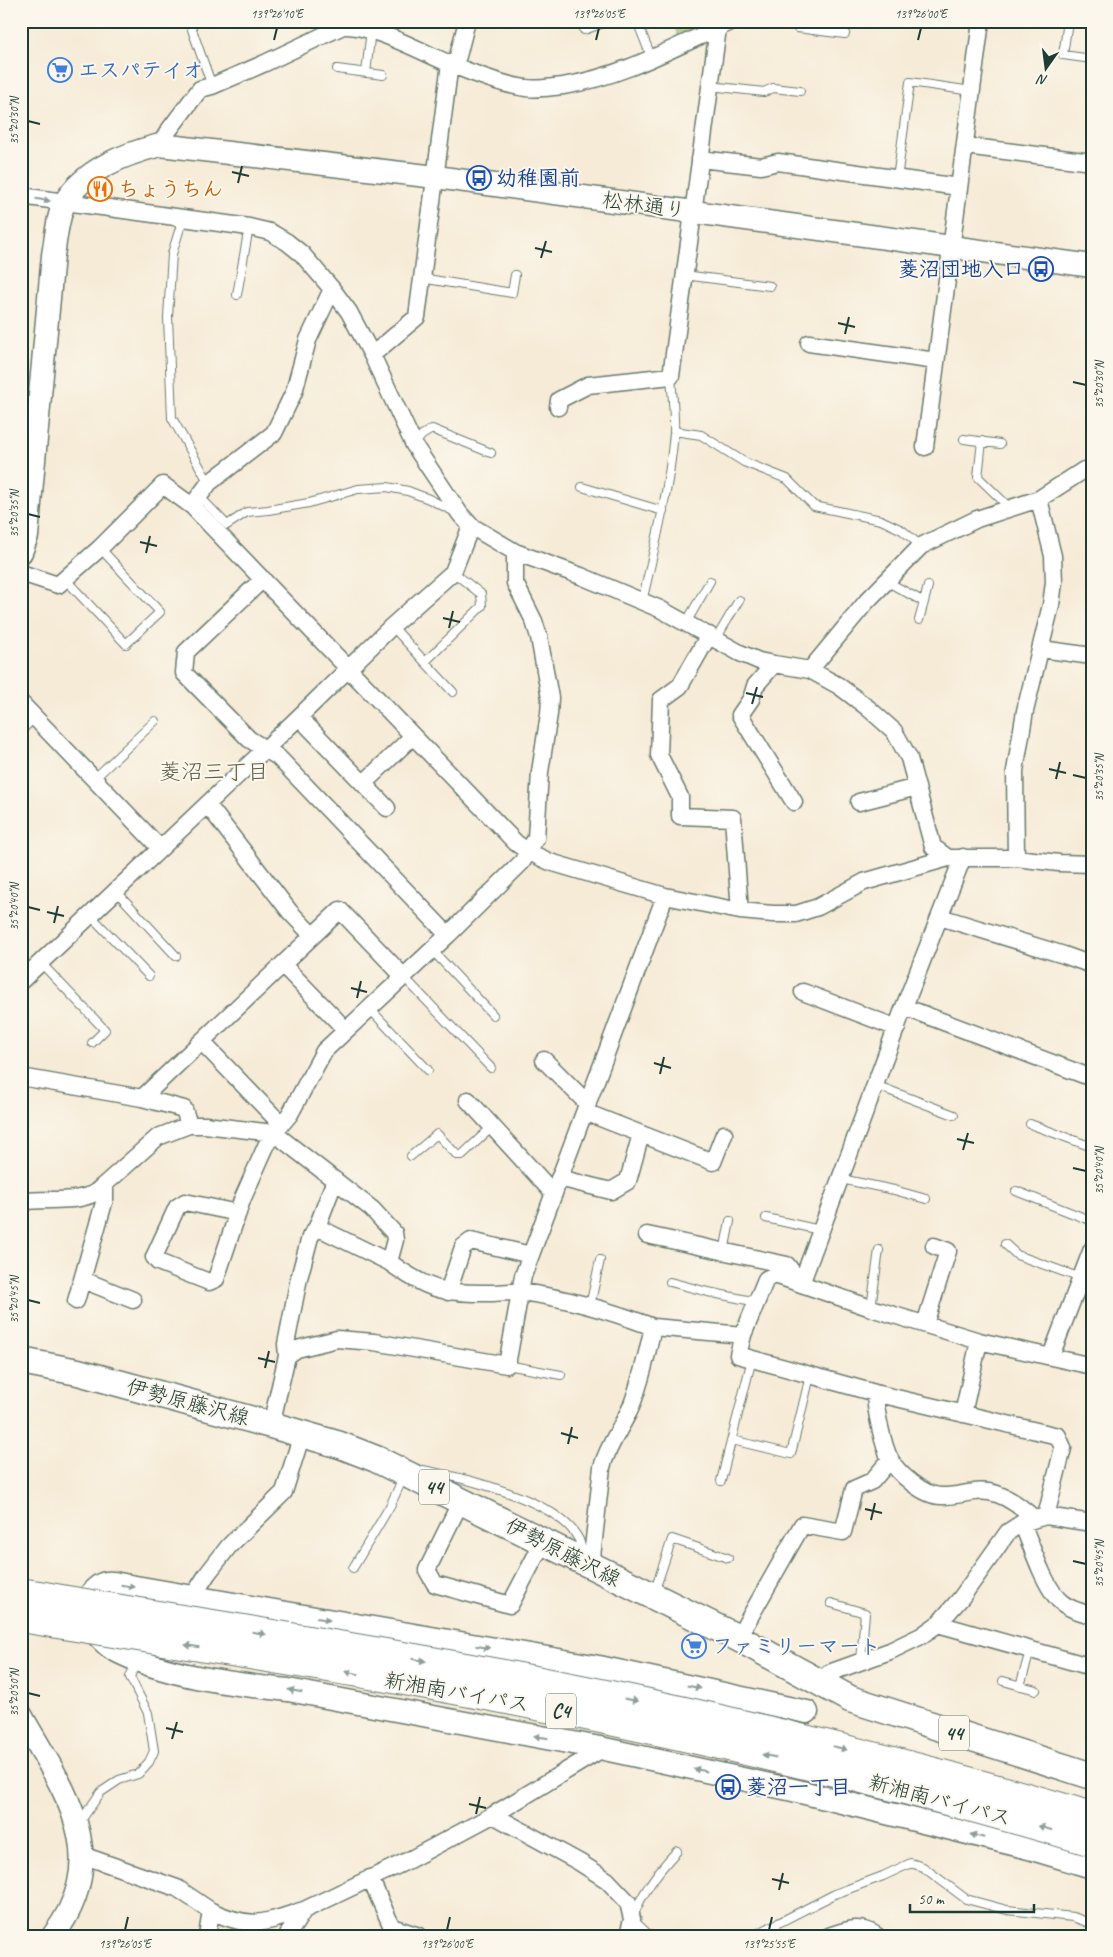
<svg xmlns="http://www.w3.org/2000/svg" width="1113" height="1957" font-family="Caveat,'Klee One',sans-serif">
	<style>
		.cemetery { fill: url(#cemetery-stones); stroke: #5e8050 }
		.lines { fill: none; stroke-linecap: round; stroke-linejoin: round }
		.lane-casing { stroke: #6a7a6d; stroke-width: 10 }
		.street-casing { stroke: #6a7a6d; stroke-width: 19 }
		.secondary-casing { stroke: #6a7a6d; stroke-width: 25 }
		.primary-casing { stroke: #6a7a6d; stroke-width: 29 }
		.lane { stroke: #fff; stroke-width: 8 }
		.street { stroke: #fff; stroke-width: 16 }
		.secondary { stroke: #fff; stroke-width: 22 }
		.primary { stroke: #fff; stroke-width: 26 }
		.highway-bridge-casing { stroke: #6a7a6d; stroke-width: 30; stroke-linecap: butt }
		.highway-bridge { stroke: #fff; stroke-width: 28 }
		.oneway { fill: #8f9e9a }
		.ticks { fill: none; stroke: #1f3d34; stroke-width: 2 }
		.labels { text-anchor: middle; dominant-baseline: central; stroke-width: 4; stroke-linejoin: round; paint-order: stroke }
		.shield { fill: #fbf7ec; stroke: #61756b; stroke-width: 1 }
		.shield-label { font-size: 20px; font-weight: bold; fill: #1f3d34 }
		.shop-label { font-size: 21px; font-weight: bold; fill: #366cbe; stroke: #fbf7ec; text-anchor: start }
		.transit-label { font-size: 21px; font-weight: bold; fill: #164399; stroke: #fbf7ec; text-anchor: start }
		.food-label { font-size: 21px; font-weight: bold; fill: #c56008; stroke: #fbf7ec; text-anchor: start }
		.street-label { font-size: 21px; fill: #1f3d34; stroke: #fbf7ec }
		.neighbourhood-label { font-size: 22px; fill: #5a6047; stroke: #fbf7ec }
		.neatline { fill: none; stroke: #1f3d34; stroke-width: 2 }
		.ticks-label { font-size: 12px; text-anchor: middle; fill: #1f3d34 }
	</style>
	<defs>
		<pattern id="cemetery-stones" width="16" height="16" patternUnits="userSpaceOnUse" patternTransform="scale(1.25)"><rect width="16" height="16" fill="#9ec26c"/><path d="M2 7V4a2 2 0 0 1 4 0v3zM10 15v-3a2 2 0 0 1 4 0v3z" fill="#809f5a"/></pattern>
	</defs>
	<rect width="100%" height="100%" fill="#fbf7ec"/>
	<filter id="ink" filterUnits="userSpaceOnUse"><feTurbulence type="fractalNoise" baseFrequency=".02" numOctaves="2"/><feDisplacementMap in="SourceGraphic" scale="10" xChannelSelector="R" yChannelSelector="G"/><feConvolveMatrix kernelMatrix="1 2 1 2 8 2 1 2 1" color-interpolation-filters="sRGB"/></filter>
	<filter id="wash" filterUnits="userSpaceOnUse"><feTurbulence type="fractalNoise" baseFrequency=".0096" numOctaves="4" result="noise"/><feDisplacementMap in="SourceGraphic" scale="20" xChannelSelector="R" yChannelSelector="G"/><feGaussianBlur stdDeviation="1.12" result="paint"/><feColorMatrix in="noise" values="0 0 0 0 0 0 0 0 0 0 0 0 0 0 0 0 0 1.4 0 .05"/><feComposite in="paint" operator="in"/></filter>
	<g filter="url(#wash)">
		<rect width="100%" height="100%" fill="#f6ebd7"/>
		<!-- cemetery -->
		<path class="cemetery" d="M673,21H714L678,36Z"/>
	</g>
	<g filter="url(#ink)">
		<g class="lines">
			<defs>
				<path id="lane" d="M189,21L212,86
					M637,21L652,59
					M798,21L797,28L845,34L846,21
					M1068,21L1063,55L1092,59
					M584,30L609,21
					M337,69L383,75
					M366,73L372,21
					M710,86L764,92L773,88L800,91
					M897,179L910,82L972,91
					M183,218L172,254L168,317L172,418L209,483
					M684,275L770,286
					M421,278L512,293L515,275
					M237,295L249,227
					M674,431L701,435L744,462L787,479L814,506L881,520L902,530L921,546
					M964,439L1000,444
					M982,441L978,477L1010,508
					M414,445L422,435L432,429L491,453
					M582,487L663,511
					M199,496L227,525L247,512L268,510L309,503L358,489L387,487L408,491L429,499L453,511
					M66,580L126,644L160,612L100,548
					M886,581L924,602L928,586
					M642,602C655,546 669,490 674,433C675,414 672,394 671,376
					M919,620L924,602
					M686,623L710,581
					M392,626L425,662L482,606L481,594L453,572
					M716,639L739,600
					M425,662L453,692
					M21,731L35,717
					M94,779L155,721
					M116,891L176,956
					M90,915L149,976
					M432,950L493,1015
					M40,962L105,1030L92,1043
					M403,976L491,1068
					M369,1008L428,1070
					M875,1085L954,1115
					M1030,1124L1092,1147
					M411,1156L437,1134L457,1155H462L492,1127
					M841,1179L894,1190L926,1199
					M1016,1191L1092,1221
					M766,1218L820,1230
					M1005,1244L1017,1255L1081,1278
					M724,1252L730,1221
					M670,1282L708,1292L757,1302
					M1078,1285L1092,1290
					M590,1306L600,1260
					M871,1308L879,1250
					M507,1365L561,1375
					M732,1440L791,1454L810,1376
					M423,1470C464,1478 560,1500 579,1540C581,1545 582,1551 583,1555
					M721,1481L752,1359
					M353,1568L390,1506L404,1476
					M654,1593L672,1539L728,1558
					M831,1603L865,1613L861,1661
					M1003,1681L1036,1690
					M1020,1686L1030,1651
					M80,1822L101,1792L119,1780L138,1774L149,1762L154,1751L148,1713L130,1677L136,1662
					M650,1936L632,1919C642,1892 658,1871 677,1851
					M753,1936L835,1894L883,1876L911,1863L923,1867L966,1899L1007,1910L1073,1917L1092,1924"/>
				<path id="street" d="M160,145L169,130L200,89L212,86L263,64L343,26C371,24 422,52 450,64C472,73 502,85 526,88C538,90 551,87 563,86C625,76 676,46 733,21
					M965,146L1092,162
					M700,159L761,166L778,162L959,187
					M21,196L249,227L270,232L287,242L302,254L332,289L349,312L372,355L414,445L460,514L471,526L515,552L581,576L660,609L740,653L759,661L774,664L810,670L839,686L868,708L894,731L909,758L933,847L948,858
					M809,343L936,361
					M372,355L417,317L449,71L458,56L467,21
					M558,407L559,400L588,385L671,376L718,28
					M925,447L981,21
					M192,506L209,483L274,433L294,392L308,340L332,289
					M21,573L58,585L100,548L163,485L192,506L516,843L529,852L550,862L665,896L740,911L773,914H796L818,907L864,882L948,858H1016L1059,863L1092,864
					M263,579L186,652L184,673L249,739L278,757L448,935
					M709,635L680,686L661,700L659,755L680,797V816L733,818L740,911
					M1041,649L1092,656
					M774,664L755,686L751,699L740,715L794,802
					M810,670L867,601L921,546L977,519L1039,499L1084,470H1092
					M21,703L160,848
					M299,717L387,808
					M364,783L413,736
					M859,802L917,787
					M207,804L290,912L313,936
					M1016,858L1015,771L1025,711L1051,605L1054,582L1053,556L1039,499
					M940,917L1064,955L1092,965
					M283,965L346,1030
					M21,981L299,717L392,626L453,572L471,526
					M803,992L897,1028
					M904,1007L1092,1078
					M202,1042L281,1124
					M544,1060L588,1104
					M21,1077L142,1098L184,1109L189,1125H205L274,1133L372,1209L394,1233L395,1240L389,1262C427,1290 444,1294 491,1293C501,1293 512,1291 521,1292C567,1298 611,1311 653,1327C647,1354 641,1381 631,1407C622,1427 608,1445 602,1467L591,1566
					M142,1098L340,910L403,976
					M468,1100L554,1194
					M585,1112L713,1162L724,1134
					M559,1178L611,1191L628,1181L641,1134
					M21,1202C44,1197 70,1204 93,1194C97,1192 101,1187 105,1184
					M238,1213L185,1202L177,1207L154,1257L158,1262L209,1282L216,1279L242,1200L266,1146L274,1133L290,1114L324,1051L448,935L522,862L536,838L540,772L549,714L550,698L539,637L534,621L515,583V552
					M317,1227L389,1262
					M647,1235L787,1265L801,1284
					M83,1280L133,1300
					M801,1284L904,1007L963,857
					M448,1292L463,1247L471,1241L531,1255
					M76,1301L105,1199V1184L158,1137L189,1125
					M925,1324L948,1251L934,1246
					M653,1327L743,1335
					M287,1356L297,1349L337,1339L374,1342L507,1365L523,1276L665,896
					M1051,1356L1092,1249
					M875,1393C875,1408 883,1446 890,1459C898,1474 924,1496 941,1496C960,1497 978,1487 997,1494C1012,1499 1024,1510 1035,1519
					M963,1414L979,1341
					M271,1425L287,1356L286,1344L299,1278L310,1237L317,1227L335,1180
					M461,1501L427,1570L435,1584L510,1605L543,1542
					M1046,1516L1063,1448L1058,1436L875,1393L738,1355L743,1335L766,1279L775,1275L871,1308L979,1341L1092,1366
					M1022,1523C1031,1544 1042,1580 1057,1598C1065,1608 1080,1612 1092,1615
					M193,1596L208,1573L229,1546L284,1492L302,1434
					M938,1624L1092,1667
					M738,1638L802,1525L843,1532L854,1489L872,1481L890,1460
					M820,1683L829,1673L890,1651L921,1636L938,1624L961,1598L1008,1532L1022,1523L1046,1516L1092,1523
					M493,1815L579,1862L607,1880L628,1902L632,1919L628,1936
					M82,1855L177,1888L211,1911L207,1936
					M370,1878L392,1927L419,1936
					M211,1911C253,1930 263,1923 304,1910
					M287,1936L304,1910L409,1860L493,1815L594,1754L600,1748
					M829,1936C847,1930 860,1924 877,1936"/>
				<path id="secondary" d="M21,552L27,536L53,255C56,239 57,217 65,202C85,169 125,154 160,145L436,177L1092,266
					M75,1612C86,1605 92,1585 107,1583C112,1582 119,1584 124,1585L599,1667L807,1712
					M88,1625C96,1633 104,1644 113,1649C162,1676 233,1684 288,1690L600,1748L793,1790L1029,1848L1092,1867
					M21,1715C63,1790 115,1854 53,1936"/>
				<path id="primary" d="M21,1361L78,1372L271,1425L340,1445L376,1459L738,1638L850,1699L1092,1776"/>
			</defs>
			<!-- lane casing -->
			<use href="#lane" class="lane-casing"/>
			<!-- street casing -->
			<use href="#street" class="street-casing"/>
			<!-- secondary casing -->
			<use href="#secondary" class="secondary-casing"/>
			<!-- primary casing -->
			<use href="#primary" class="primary-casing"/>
			<!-- lane -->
			<use href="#lane" class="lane"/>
			<!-- street -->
			<use href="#street" class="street"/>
			<!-- secondary -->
			<use href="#secondary" class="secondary"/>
			<!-- primary -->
			<use href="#primary" class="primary"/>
			<defs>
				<path id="highway-bridge" d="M21,1592C229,1628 438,1658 644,1702C795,1735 944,1772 1092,1816
					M21,1618C195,1647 369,1672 542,1707C727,1744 911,1788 1092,1842"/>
			</defs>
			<!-- highway-bridge casing -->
			<use href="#highway-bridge" class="highway-bridge-casing"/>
			<!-- highway-bridge -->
			<use href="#highway-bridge" class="highway-bridge"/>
		</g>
		<!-- one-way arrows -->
		<defs><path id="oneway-solid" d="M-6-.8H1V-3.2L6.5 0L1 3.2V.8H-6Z" transform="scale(1.25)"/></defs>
		<g class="oneway">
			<use href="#oneway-solid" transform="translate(43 200) rotate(9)"/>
			<use href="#oneway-solid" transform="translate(128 1586) rotate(9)"/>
			<use href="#oneway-solid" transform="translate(323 1619) rotate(10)"/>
			<use href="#oneway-solid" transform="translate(259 1633) rotate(10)"/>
			<use href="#oneway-solid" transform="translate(192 1646) rotate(-171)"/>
			<use href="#oneway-solid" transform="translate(483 1647) rotate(10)"/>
			<use href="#oneway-solid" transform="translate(419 1660) rotate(10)"/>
			<use href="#oneway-solid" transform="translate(352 1673) rotate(-170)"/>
			<use href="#oneway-solid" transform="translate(694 1687) rotate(12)"/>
			<use href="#oneway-solid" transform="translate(295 1691) rotate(-170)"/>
			<use href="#oneway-solid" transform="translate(631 1700) rotate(11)"/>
			<use href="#oneway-solid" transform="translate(541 1737) rotate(-170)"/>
			<use href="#oneway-solid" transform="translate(840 1748) rotate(14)"/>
			<use href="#oneway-solid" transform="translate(769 1756) rotate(-168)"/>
			<use href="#oneway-solid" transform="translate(700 1770) rotate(-168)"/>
			<use href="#oneway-solid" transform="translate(1045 1828) rotate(-163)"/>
			<use href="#oneway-solid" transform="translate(977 1836) rotate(-166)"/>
		</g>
	</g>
	<!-- ticks -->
	<path class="ticks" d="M274,40L277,28M596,40L599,28M918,40L921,28M28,121L40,124M232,172L249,176M238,183L242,166M535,248L552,252M541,258L546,241M838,323L855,327M845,334L849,317M1073,382L1086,385M28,514L40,517M140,542L157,546M146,553L150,536M443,618L460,622M449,628L453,611M746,693L763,697M752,704L757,687M1049,769L1066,773M1073,775L1086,778M1056,779L1060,762M28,907L40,910M47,912L64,916M54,923L58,906M351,988L367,992M357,998L361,981M654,1063L671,1068M660,1074L664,1057M957,1139L974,1143M963,1150L968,1133M1073,1168L1086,1171M28,1300L40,1303M258,1358L275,1362M265,1368L269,1351M561,1433L578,1438M568,1444L572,1427M865,1509L882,1513M871,1520L875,1503M1073,1561L1086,1564M28,1693L40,1696M166,1728L183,1732M172,1739L177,1722M469,1804L486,1808M476,1814L480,1797M772,1879L789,1883M779,1890L783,1873M125,1930L128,1917M447,1930L450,1917M769,1930L772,1917"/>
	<!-- icons -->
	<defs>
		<symbol id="supermarket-ring" viewBox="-11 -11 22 22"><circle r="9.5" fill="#fbf7ec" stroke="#3f7fe0" stroke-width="1.5"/><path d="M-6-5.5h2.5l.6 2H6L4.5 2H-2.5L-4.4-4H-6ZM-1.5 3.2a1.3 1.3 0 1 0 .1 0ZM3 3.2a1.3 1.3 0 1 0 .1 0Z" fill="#3f7fe0"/></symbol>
		<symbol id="bus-ring" viewBox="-11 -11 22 22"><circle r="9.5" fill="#fbf7ec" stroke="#1a4fb4" stroke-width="1.5"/><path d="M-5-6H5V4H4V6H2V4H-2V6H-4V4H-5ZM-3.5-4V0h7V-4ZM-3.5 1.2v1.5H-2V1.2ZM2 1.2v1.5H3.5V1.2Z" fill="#1a4fb4"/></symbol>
		<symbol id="restaurant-ring" viewBox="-11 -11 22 22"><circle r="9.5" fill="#fbf7ec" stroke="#e8710a" stroke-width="1.5"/><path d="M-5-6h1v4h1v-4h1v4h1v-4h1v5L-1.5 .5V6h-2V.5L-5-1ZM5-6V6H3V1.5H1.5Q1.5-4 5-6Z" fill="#e8710a"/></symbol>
	</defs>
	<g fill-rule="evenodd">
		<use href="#supermarket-ring" x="46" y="56" width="28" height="28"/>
		<use href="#bus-ring" x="465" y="164" width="28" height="28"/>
		<use href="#restaurant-ring" x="86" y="175" width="28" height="28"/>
		<use href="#bus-ring" x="1027" y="255" width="28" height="28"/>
		<use href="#supermarket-ring" x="680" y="1632" width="28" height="28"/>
		<use href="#bus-ring" x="714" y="1773" width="28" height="28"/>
	</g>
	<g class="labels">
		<!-- shield labels -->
		<g class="shield">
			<rect x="419" y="1469.5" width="30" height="35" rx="4"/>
			<rect x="546" y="1693.5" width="30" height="35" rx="4"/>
			<rect x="939" y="1715.5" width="30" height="35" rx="4"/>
		</g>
		<g class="shield-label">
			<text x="434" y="1487">44</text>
			<text x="561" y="1711">C4</text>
			<text x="954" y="1733">44</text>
		</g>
		<!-- shop labels -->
		<g class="shop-label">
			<text x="78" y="70">エスパテイオ</text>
			<text x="712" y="1646">ファミリーマート</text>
		</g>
		<!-- transit labels -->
		<g class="transit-label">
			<text x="496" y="178">幼稚園前</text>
			<text x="1024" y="269" text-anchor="end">菱沼団地入口</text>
			<text x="746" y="1787">菱沼一丁目</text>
		</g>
		<!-- food labels -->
		<g class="food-label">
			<text x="118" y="189">ちょうちん</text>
		</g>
		<!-- street labels -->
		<g class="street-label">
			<text transform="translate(644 205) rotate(8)">松林通り</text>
			<text transform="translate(188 1402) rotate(15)">伊勢原藤沢線</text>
			<text transform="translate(563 1552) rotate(27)">伊勢原藤沢線</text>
			<text transform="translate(457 1692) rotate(10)">新湘南バイパス</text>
			<text transform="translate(940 1800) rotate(15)">新湘南バイパス</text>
		</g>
		<!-- neighbourhood labels -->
		<g class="neighbourhood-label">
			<text x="214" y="772">菱沼三丁目</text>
		</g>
	</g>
	<!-- margin -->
	<rect width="1113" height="1957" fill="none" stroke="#fbf7ec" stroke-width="55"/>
	<!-- north arrow -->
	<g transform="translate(1046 68) rotate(194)" stroke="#fbf7ec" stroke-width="4" paint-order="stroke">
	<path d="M0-4L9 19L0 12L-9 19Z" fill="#1f3d34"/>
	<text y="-8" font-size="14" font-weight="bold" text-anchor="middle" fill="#1f3d34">N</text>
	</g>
	<!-- scale -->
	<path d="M910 1904v8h124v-8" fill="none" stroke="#1f3d34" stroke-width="2.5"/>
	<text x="918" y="1904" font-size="15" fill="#1f3d34" stroke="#fbf7ec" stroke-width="4" paint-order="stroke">50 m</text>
	<rect x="28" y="28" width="1058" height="1902" class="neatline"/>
	<g class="ticks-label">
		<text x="277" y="18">139°26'10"E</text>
		<text x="599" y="18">139°26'05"E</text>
		<text x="921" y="18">139°26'00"E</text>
		<text transform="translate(14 121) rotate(-90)" y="4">35°20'30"N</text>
		<text transform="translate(1099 385) rotate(-90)" y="4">35°20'30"N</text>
		<text transform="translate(14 514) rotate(-90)" y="4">35°20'35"N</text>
		<text transform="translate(1099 778) rotate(-90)" y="4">35°20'35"N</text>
		<text transform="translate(14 907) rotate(-90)" y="4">35°20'40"N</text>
		<text transform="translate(1099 1171) rotate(-90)" y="4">35°20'40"N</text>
		<text transform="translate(14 1300) rotate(-90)" y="4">35°20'45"N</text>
		<text transform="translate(1099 1564) rotate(-90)" y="4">35°20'45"N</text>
		<text transform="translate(14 1693) rotate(-90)" y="4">35°20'50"N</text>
		<text x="125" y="1948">139°26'05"E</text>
		<text x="447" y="1948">139°26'00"E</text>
		<text x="769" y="1948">139°25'55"E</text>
	</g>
</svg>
